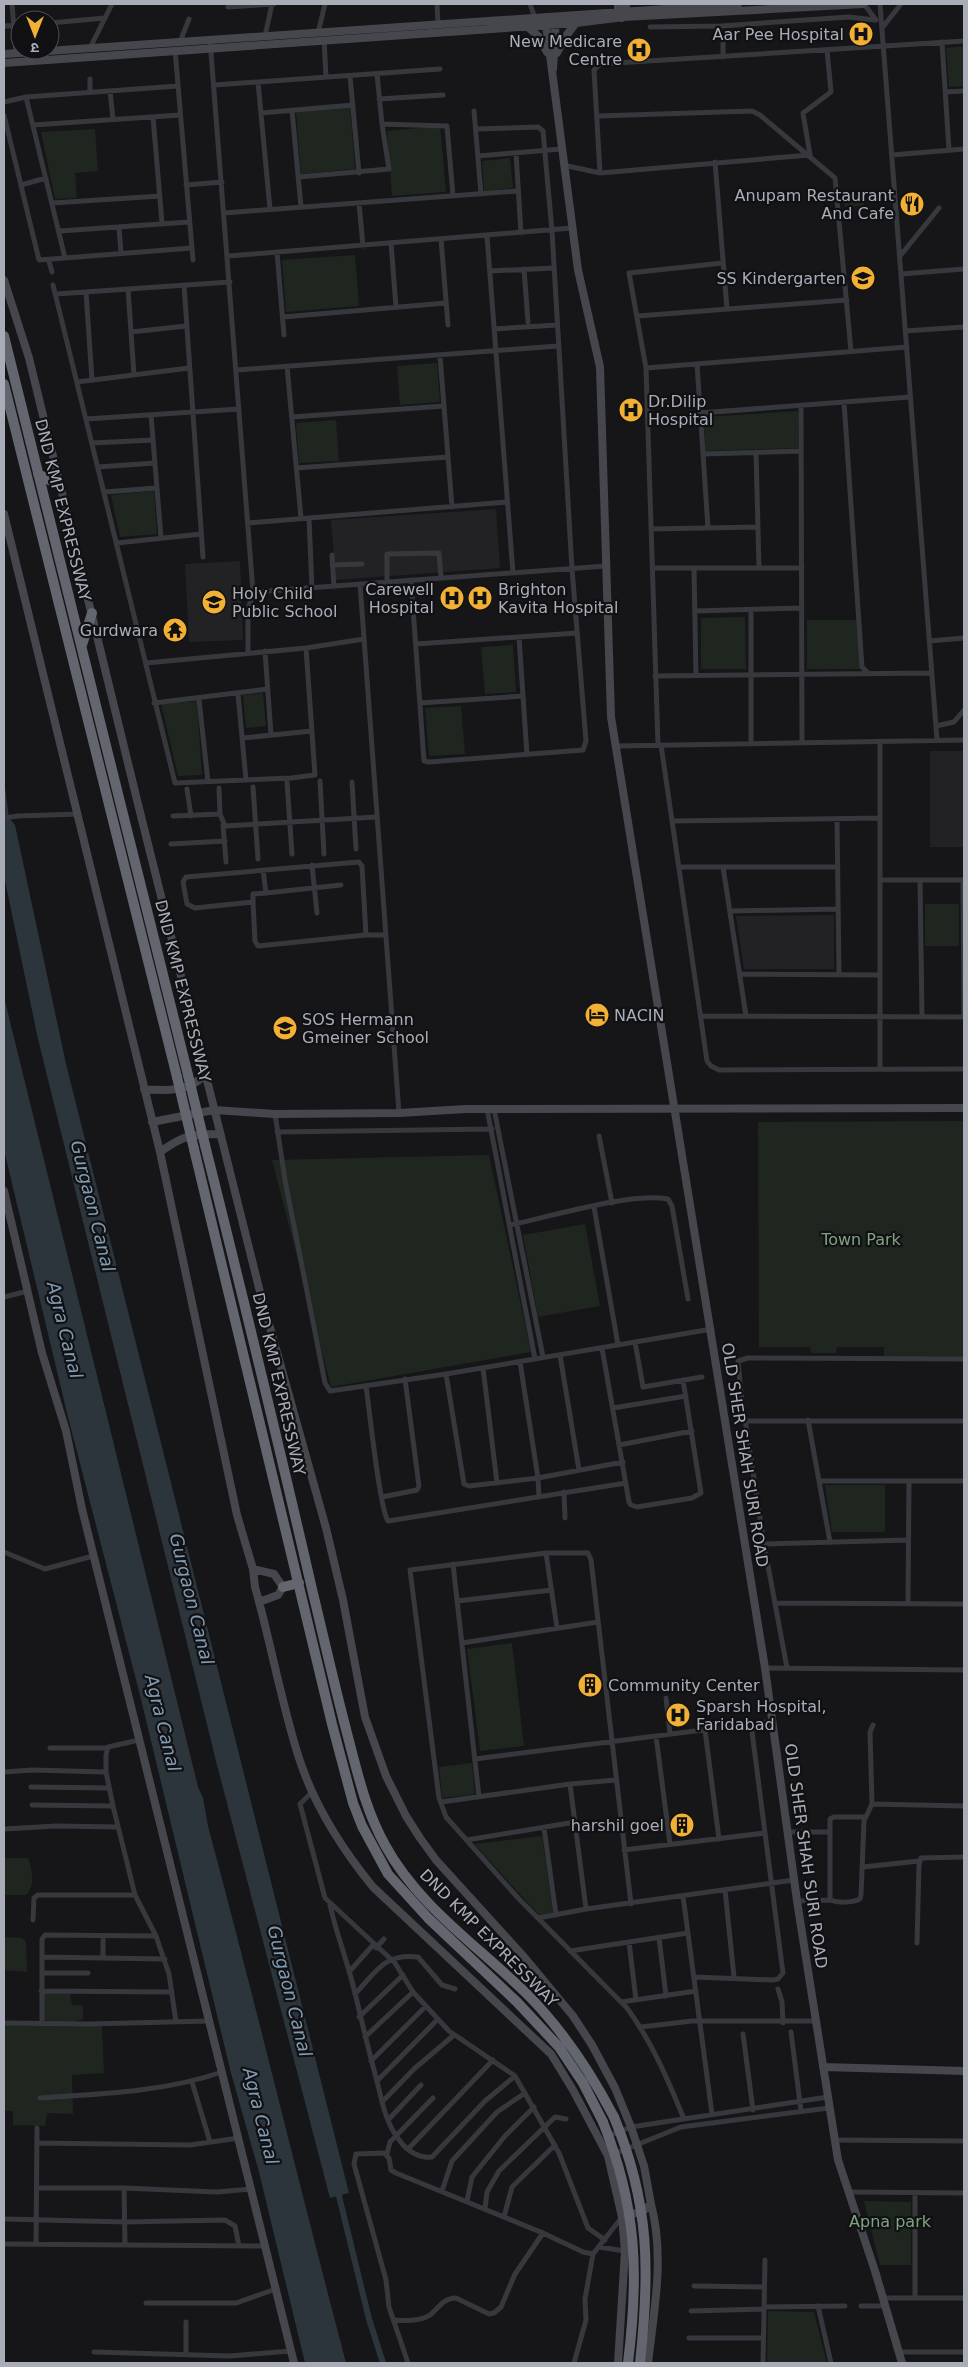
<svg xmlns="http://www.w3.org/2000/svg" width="968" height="2367" font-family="'DejaVu Sans','Noto Sans Devanagari',sans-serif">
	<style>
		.built { fill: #222225 }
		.green { fill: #1e261f }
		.water { fill: #2c353c }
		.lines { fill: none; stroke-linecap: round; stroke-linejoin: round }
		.canal { stroke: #2c353c; stroke-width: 6 }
		.street { stroke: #37383d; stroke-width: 5 }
		.secondary { stroke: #45474d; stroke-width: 8 }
		.highway { stroke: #63666e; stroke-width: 10 }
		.highway-bridge { stroke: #63666e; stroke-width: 10 }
		.labels { text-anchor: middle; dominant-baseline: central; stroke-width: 4.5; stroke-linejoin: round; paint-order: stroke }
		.poi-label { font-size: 16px; fill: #a8adb8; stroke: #111113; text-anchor: end }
		.street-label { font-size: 16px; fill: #a8adb8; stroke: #111113 }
		.park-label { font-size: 16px; fill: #7fa381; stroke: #111113 }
		.water-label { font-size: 18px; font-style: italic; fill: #7f9bb3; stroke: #111113 }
	</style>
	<rect width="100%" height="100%" fill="#161618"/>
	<!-- built -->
	<path class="built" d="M496,509L500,568L336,580L331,520Z
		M240,561L243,640L189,642L185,564Z
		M930,751H964V847H930Z
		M834,915V969H744L736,916Z
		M682,1708L684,1721L673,1723L672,1709Z"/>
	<!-- green -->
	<path class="green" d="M964,46V86L949,87L946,48Z
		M350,108L355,169L301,174L296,112Z
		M440,126L446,192L392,196L387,131Z
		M95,129L98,171L75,173L77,198L55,199L41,132Z
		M510,158L513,188L484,191L482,161Z
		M864,195V206L845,207L843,196Z
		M355,255L359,306L286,312L282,260Z
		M437,363L440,402L400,405L397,366Z
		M798,411V448L705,451L704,417Z
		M336,420L339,461L299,463L296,423Z
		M154,491L157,534L120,537L111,495Z
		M745,617L746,669H701V618Z
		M807,620H858L863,669H807Z
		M513,645L516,692L485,694L481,647Z
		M263,693L266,726L246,728L243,695Z
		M197,701L202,775L178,776L161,704Z
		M461,706L465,754L429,756L425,708Z
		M925,904H959V946H925Z
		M964,1121V1357L884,1356V1347H837L836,1353H811L810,1347H759L758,1122Z
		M489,1155L531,1352L331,1387L272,1160Z
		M585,1224L600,1306L538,1317L523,1235Z
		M825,1485H885V1532H832Z
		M512,1643L524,1746L480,1751L467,1649Z
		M472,1763L475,1794L442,1798L439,1767Z
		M542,1836L553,1913L539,1915L474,1844Z
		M4,1858H28C32,1869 36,1885 26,1895H4Z
		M4,1937L22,1938L26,1942L27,1972L4,1970Z
		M43,1991L70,1993L72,2005L83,2006V2019L68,2023L43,2020Z
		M4,2025L102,2026L104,2073L72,2075L73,2114L47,2113L45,2126L13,2125V2111H4Z
		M864,2201L911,2202V2265H880Z
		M768,2311L814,2312L827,2363H767Z"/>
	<!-- water -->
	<path class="water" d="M4,779L9,818L15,825L66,1064L349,2193L330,2198L217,1765L38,1039L4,876Z
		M4,997L198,1787L203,1798L208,1826C256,2005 299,2185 346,2363H305L259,2172L231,2073L140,1695L68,1417L4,1150Z"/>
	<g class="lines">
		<!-- canal -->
		<path class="canal" d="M337,2188L369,2319L383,2363"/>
		<!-- street -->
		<path class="street" d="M12,4L16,54
			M229,4L228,7L274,4
			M437,4L438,24
			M530,4L535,18
			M864,4L876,20
			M880,4L937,740
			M50,23L105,18
			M4,26L20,25
			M650,27L721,26L849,17L875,20
			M882,28L901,4
			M318,33L325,4
			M265,36L272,4
			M324,39L326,77
			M210,40L253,592L248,610V652
			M180,42L189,19
			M942,42L949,150
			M723,43V57
			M90,48L112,4
			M175,50L193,260
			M827,50L831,92L803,113L810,155L600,173L594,70L600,64L964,41
			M350,76L359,173
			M90,79V92
			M258,82L270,209
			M214,85L440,69
			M110,91L113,119
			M945,92L964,91
			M26,97L65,258
			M379,99L443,95
			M4,102L26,97L178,86
			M292,110L301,207
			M474,111L481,194
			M261,113L353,105
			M4,115L39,260L192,248
			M598,116L752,111L760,115L835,178L851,351
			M153,117L162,223
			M382,124L447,126L453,196
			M33,125L180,115
			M516,153L521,233
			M892,155L964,149
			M478,156L561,149
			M715,162L727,309
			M563,165L600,173
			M299,177L389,169L382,124L377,74
			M21,185L46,178
			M186,185L222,182
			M52,203L160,196
			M359,203L363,246
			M224,213L518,191
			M119,227L121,253
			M60,231L189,222
			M487,236L513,573
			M441,239L448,325
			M391,243L396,307
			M277,252L284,335
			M228,256L572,228
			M900,256L939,208
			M49,261L52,272
			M524,269L528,322
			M490,271L554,268
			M901,274L964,269
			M53,285L175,783L291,778L315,775L306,648
			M184,285L203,557
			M128,289L134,375
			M86,292L92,380
			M56,294L230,282
			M638,316L847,300
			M283,317L446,303
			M494,329L557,325
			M905,331L964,327
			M131,332L186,326
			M440,356L452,507
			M697,364L708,528
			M287,366L301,518
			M646,368L907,347
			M237,370L558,346
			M77,382L189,368
			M844,402L862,667L869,674
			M801,405L802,742
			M700,413L910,397
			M151,415L161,538
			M292,417L444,406
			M86,419L239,409
			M92,443L153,440
			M756,452L759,568
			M703,454L801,451
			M98,467L155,463
			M296,468L448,457
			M104,492L156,488
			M309,518L312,589
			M248,523L507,502
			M651,529L758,527
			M117,543L201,534
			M332,555L334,587
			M332,565L362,564
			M652,568H802
			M694,568L696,676
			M411,580L424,761L429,762L583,750L586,741L572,569L552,231L543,131L538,127L476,129
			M387,582V554L439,553L441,578
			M360,584L399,1113
			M253,592L606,566
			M751,610V743
			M695,611L802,608
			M519,637L527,755
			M929,641L964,638
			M416,644L577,633
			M265,651L271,735
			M146,663L306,648L364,639
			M655,676L932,673
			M238,694L246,780
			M199,699L208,782
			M154,703L268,689
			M420,703L523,696
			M936,726L954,722L964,710
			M243,738L312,731
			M658,745L646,368L629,273L723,263
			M661,745L707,1061L711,1066L719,1070L964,1069
			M616,746L964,740
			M320,781L324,854
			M287,782L292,854
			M352,782L356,849
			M253,787L258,859
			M219,788L220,814L225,826L376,817
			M187,789L191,816
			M173,816L220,814
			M4,818L18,816L79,814
			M837,819L839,975
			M672,821L880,818
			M223,825L226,862
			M171,844L225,841
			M312,865L317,913
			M679,867H838
			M723,867L746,1016
			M880,880H964
			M920,880L922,1017
			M963,880L964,1017
			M266,893L341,885
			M253,902L255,941L258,946L366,935L362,866L359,862L186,877L183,882L187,904L195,908L253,902V894L266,893L263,870
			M730,911L838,909
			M366,935H386
			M740,974L880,975
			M702,1016L964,1017
			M880,1069V741
			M487,1109L535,1359
			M494,1109L543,1357
			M275,1114L285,1180L325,1383L330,1391L446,1374L712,1329
			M277,1132L492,1129
			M599,1136L612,1203
			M594,1207L618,1345
			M510,1225C549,1217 631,1192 668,1199L672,1206L688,1299
			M4,1297L28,1291
			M635,1342L643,1387L702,1377
			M602,1348L629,1502L631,1505L637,1507L692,1498L701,1493L683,1380
			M560,1355L579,1470
			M483,1368L497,1483
			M446,1374L464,1484L469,1486L538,1478L520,1362
			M366,1386C369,1407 380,1511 388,1521L626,1483
			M613,1408L686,1396
			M808,1420L830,1542
			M746,1421H964
			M619,1445L692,1431
			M819,1481H964
			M564,1492L565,1518
			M382,1497L417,1490L419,1486L405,1379
			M539,1497L538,1478L623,1462
			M764,1544L908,1540
			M4,1552L45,1569L93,1556
			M546,1553L557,1628
			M453,1564L479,1797
			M457,1601L552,1590
			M775,1603L964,1604
			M908,1604L909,1481
			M462,1643L598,1622
			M765,1668L964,1670
			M787,1668L764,1544L741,1393L738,1361L748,1358L964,1359
			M666,1698L670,1734
			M705,1730L719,1839
			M656,1736L670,1844
			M139,1740L108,1747L106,1755V1772L113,1806L135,1895L156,1936L169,1974L176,2022
			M50,1748H107
			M475,1759L773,1721
			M4,1772L32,1770L106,1772
			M570,1784L586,1909
			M31,1787L109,1788
			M313,1791L300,1804L325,1898L395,1963L413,1992L449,2031L515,2076L559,2153L588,2228L605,2240
			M441,1802L570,1784L616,1780
			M872,1804L964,1806
			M32,1805L113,1806
			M865,1817H834L830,1819V1900C838,1903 851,1903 860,1899L861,1895L864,1821L872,1804L870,1732L873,1725
			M544,1828L556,1915
			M4,1829L56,1826L118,1827
			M788,1832H829
			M467,1840L575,1822
			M624,1850L765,1833
			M863,1867L919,1861
			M725,1890L734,1977
			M683,1896L712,2114
			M797,1901L830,1900
			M631,1904L591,1560L588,1553H546L410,1570L439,1798L446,1817L518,1898L627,2008C652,2042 668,2080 684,2119
			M330,1905C336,1932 346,1958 353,1985C361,2017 368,2049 377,2081C382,2102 386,2124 400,2141C407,2151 420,2159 432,2157L485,2101L515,2076
			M538,1918L586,1909L794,1880
			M33,1920L34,1898L38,1895H135
			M103,1937V1958
			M659,1937L666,1996
			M629,1942L636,2000
			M917,1943L919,1865L921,1858L964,1857
			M376,1948L384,1939
			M570,1951L688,1933
			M42,1957L165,1959
			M349,1972L373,1945
			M42,1973V1939L45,1935L156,1936
			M694,1977L773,1980L778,1979L783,1973L751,1724
			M778,1989L782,2002L783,2023
			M41,1991L172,1992
			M355,1994C377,1971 384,1953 418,1957L442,1985L455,1989
			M621,2002L696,1991
			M359,2017L403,1975
			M4,2023L89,2024L209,2021
			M42,2023V1973H88
			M641,2027L692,2021H816
			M791,2032L801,2111
			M743,2034L753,2110
			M365,2037L413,1992
			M371,2061L426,2006
			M377,2081L437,2020
			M192,2082L210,2142
			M40,2098C101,2094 164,2092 222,2072
			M382,2102L414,2069L454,2035
			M388,2120L421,2085
			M606,2137L631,2127L828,2097
			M834,2140L964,2141
			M37,2143L190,2145L239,2138
			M408,2149L493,2060
			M387,2154L390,2142L433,2098
			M614,2154L681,2127L829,2108
			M37,2188H124L217,2192L251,2189
			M124,2188L125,2245
			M442,2191L452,2161L497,2112L525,2093
			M848,2192L964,2193
			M915,2193V2298
			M467,2201L472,2177L505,2136L534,2107
			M485,2209L487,2192L499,2171L555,2117L566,2119
			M504,2217L512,2187L555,2145
			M4,2219L125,2222L225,2220L235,2226L239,2246
			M4,2244L265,2246
			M36,2244L37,2128
			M599,2247L625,2251
			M694,2286L764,2287
			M883,2298H964
			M146,2303H236L276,2289
			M818,2306L831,2363
			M861,2306H885
			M764,2307L845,2306
			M691,2311L764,2309
			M394,2320C404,2321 421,2321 430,2315C439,2308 443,2298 456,2298L489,2314L494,2313L501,2307L515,2274L543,2233
			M186,2322V2354
			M689,2338H763
			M94,2352L230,2356L291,2351
			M899,2352H964
			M408,2363L389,2307L386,2280L354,2164L356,2154L384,2153L389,2158L391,2170L396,2173L543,2233L583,2252L593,2254
			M574,2363L586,2320L585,2299L593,2254L622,2217
			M763,2363L765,2260"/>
		<!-- secondary -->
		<path class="secondary" d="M618,4V12L622,18L626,12V4
			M545,17L578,270L600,367L611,717L765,1668L797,1901L838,2160L875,2271L902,2363
			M526,25L539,37L547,52
			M557,53L566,36L576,23
			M4,54L738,4
			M4,63L576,23L624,17L863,4
			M553,69L556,18
			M4,280L29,358L137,800L259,1288L326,1528L343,1600L365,1717L386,1776L406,1816L420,1838L436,1860L525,1958L573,2016L592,2045L615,2088L631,2127L644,2166L651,2204L643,2211L622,2217L608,2156L573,2090L551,2054L373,1887C342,1849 314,1805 299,1758C281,1702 271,1643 255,1587L253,1569L237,1515L160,1152L4,514
			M144,1089C164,1091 193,1092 205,1073
			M152,1122L214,1110L275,1114L399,1113L466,1109L964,1108
			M160,1152C184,1135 191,1134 220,1134
			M4,1191L42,1353L66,1431L82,1509L294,2363
			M253,1569L274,1574L283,1587L278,1595L259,1602
			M823,2067L964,2071
			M618,2363L625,2251L622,2217
			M648,2363C654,2310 665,2257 651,2204"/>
		<!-- highway -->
		<path class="highway" d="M4,336L188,1075
			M4,384L177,1077
			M38,474L59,485
			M82,645L92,613
			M205,1145C242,1293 278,1441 312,1589C324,1639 335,1688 348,1737C358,1775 366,1811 385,1845C418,1906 478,1946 526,1993C563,2030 590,2071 614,2117
			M194,1149L332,1724L353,1803L362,1826L388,1874L428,1918L517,2002L559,2047L583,2083L603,2122
			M283,1587L299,1583"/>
		<!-- highway-bridge -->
		<path class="highway-bridge" d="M188,1075L205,1145
			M177,1077L194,1149
			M614,2117C650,2204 650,2271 640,2363
			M603,2122C637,2207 639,2274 628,2363"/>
	</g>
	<!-- icons -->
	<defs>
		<symbol id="hospital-disc" viewBox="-11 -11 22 22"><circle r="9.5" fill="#f2b134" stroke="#111113"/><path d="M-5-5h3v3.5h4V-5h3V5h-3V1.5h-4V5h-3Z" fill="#111"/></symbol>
		<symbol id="restaurant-disc" viewBox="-11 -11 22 22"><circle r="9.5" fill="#f2b134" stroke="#111113"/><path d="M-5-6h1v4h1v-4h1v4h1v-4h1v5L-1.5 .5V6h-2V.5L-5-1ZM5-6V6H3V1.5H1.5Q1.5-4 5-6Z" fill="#111"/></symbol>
		<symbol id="school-disc" viewBox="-11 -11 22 22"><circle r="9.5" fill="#f2b134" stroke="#111113"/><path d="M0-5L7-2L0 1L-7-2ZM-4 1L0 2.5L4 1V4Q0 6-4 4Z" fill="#111"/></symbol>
		<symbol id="temple-disc" viewBox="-11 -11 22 22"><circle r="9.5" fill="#f2b134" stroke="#111113"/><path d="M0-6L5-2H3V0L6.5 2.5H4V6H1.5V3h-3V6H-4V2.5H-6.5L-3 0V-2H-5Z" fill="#111"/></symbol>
		<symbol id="hotel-disc" viewBox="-11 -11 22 22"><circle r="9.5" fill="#f2b134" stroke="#111113"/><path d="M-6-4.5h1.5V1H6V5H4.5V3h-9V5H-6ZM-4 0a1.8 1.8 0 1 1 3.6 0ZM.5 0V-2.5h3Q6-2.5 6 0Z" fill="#111"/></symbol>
		<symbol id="building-disc" viewBox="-11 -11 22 22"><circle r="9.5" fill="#f2b134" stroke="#111113"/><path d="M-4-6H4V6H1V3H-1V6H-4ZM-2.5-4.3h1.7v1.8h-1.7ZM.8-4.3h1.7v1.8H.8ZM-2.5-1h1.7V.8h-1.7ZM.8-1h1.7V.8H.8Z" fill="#111"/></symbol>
	</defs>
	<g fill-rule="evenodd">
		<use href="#hospital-disc" x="847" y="20" width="28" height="28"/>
		<use href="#hospital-disc" x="625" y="36" width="28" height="28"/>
		<use href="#restaurant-disc" x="898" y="190" width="28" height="28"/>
		<use href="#school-disc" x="849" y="264" width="28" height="28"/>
		<use href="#hospital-disc" x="617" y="396" width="28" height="28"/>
		<use href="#hospital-disc" x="438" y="584" width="28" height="28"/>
		<use href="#hospital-disc" x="466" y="584" width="28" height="28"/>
		<use href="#school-disc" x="200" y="588" width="28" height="28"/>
		<use href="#temple-disc" x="161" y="616" width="28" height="28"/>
		<use href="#hotel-disc" x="583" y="1001" width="28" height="28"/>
		<use href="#school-disc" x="271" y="1014" width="28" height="28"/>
		<use href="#building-disc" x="576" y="1671" width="28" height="28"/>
		<use href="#hospital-disc" x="664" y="1701" width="28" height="28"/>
		<use href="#building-disc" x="668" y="1811" width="28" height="28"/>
	</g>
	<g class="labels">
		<!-- poi labels -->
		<g class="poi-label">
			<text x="844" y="34">Aar Pee Hospital</text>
			<text x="622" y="41">New Medicare<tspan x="622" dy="18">Centre</tspan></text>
			<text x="894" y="195">Anupam Restaurant<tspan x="894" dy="18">And Cafe</tspan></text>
			<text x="846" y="278">SS Kindergarten</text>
			<text x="648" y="401" text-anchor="start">Dr.Dilip<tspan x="648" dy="18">Hospital</tspan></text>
			<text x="434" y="589">Carewell<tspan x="434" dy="18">Hospital</tspan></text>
			<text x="498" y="589" text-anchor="start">Brighton<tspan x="498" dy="18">Kavita Hospital</tspan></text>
			<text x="232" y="593" text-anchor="start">Holy Child<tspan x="232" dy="18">Public School</tspan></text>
			<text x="158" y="630">Gurdwara</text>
			<text x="614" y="1015" text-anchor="start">NACIN</text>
			<text x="302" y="1019" text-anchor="start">SOS Hermann<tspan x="302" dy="18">Gmeiner School</tspan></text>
			<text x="608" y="1685" text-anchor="start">Community Center</text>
			<text x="696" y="1706" text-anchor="start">Sparsh Hospital,<tspan x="696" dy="18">Faridabad</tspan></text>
			<text x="664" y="1825">harshil goel</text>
		</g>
		<!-- street labels -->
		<g class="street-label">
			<text transform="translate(63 510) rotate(76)">DND KMP EXPRESSWAY</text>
			<text transform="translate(183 991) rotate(76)">DND KMP EXPRESSWAY</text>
			<text transform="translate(279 1384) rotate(77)">DND KMP EXPRESSWAY</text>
			<text transform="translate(745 1455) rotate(81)">OLD SHER SHAH SURI ROAD</text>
			<text transform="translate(806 1856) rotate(82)">OLD SHER SHAH SURI ROAD</text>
			<text transform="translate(489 1938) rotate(45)">DND KMP EXPRESSWAY</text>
		</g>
		<!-- park labels -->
		<g class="park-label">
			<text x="861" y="1239">Town Park</text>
			<text x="890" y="2221">Apna park</text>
		</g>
		<!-- water labels -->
		<g class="water-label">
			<text transform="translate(93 1206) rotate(76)">Gurgaon Canal</text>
			<text transform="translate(65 1330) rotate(76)">Agra Canal</text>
			<text transform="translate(192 1599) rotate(76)">Gurgaon Canal</text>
			<text transform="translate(163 1723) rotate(76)">Agra Canal</text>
			<text transform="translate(290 1991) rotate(76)">Gurgaon Canal</text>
			<text transform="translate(261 2116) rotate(76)">Agra Canal</text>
		</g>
	</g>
	<!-- border -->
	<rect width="968" height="2367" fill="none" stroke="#a8adb8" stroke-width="10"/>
	<!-- north arrow -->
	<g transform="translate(35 35) rotate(180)"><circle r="24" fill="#111113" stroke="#4d4f55"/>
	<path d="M0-4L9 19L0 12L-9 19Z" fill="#f2b134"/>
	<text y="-8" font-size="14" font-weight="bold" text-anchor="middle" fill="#a8adb8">उ</text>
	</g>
</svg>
